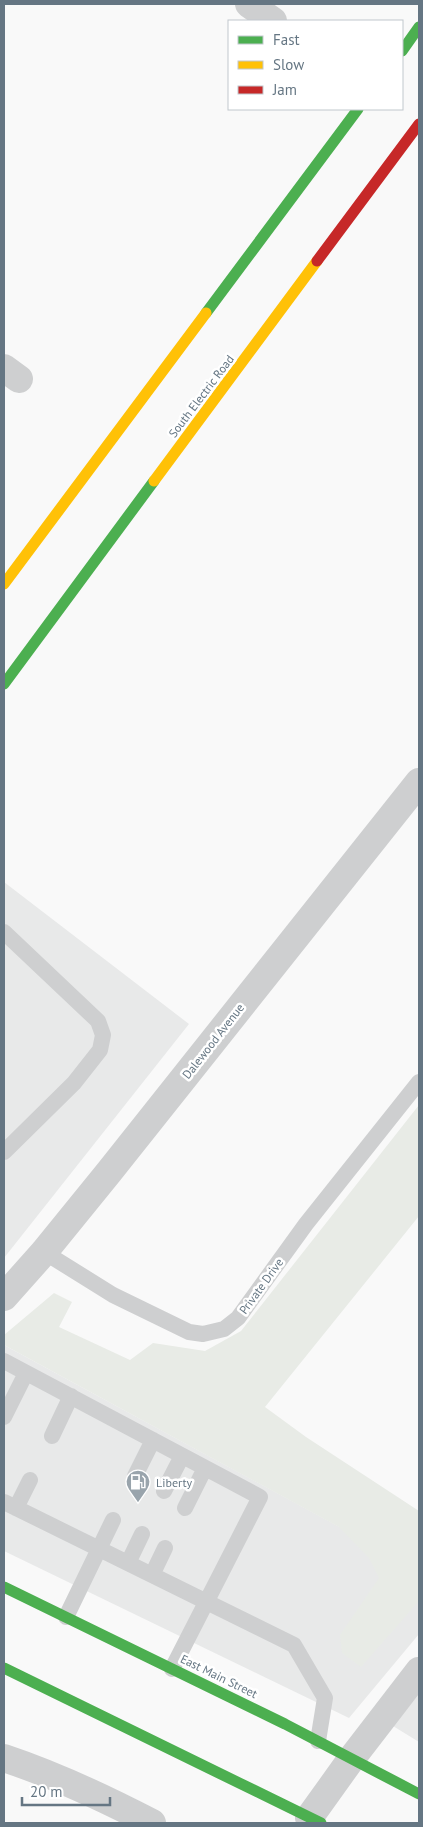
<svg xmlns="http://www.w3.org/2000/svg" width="423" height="1827" font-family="'PT Sans',sans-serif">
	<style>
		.built { fill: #e8e9e9 }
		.green { fill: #e8ebe6 }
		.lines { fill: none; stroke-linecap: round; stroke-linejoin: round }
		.lane { stroke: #cecfd0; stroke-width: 16 }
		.street { stroke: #cecfd0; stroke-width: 28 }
		.fast { stroke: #4caf50; stroke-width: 11 }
		.slow { stroke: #ffc107; stroke-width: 11 }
		.jam { stroke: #c62828; stroke-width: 11 }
		.labels { text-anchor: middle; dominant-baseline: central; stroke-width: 5; stroke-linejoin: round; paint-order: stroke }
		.street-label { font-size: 12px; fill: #657683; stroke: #fff }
		.poi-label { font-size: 12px; fill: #657683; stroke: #fff; text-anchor: start }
	</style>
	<rect width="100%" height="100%" fill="#f9f9f9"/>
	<!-- built -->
	<path class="built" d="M4,882L189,1024L4,1258Z
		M4,1345L419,1570V1634L349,1718L4,1551Z
		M419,1694V1742L393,1726Z"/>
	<!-- green -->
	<path class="green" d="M419,1105V1216L265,1407L306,1437L419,1511V1601L361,1667L342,1653L340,1635L379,1578L369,1558L339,1527L4,1345V1335L54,1293L72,1302L59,1327L130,1360L153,1343L205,1351L241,1331Z"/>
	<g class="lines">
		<!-- lane -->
		<path class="lane" d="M4,932L98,1021L103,1035L100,1050L74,1083L4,1152
			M44,1252L113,1295L189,1332L203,1334L224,1329L238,1318L306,1224L419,1082
			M4,1361L260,1497L172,1669
			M4,1417L26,1373
			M52,1436L71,1396
			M135,1476L153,1440
			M164,1491L182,1456
			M4,1502L294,1645L325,1698L318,1741
			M16,1508L30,1480
			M185,1508L205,1468
			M128,1563L142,1534
			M152,1575L165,1548
			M66,1617L113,1520"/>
		<!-- street -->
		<path class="street" d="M249,4L273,21
			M4,368L19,379
			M4,1297L44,1252L109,1172L419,782
			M4,1758C55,1775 104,1798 152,1823
			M309,1818L352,1758L419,1671"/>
		<!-- fast -->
		<path class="fast" d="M402,51L419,27
			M206,313L358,109
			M4,684L154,481
			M4,1587L285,1724L419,1794
			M4,1668L321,1823"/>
		<!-- slow -->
		<path class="slow" d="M154,481L317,261
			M4,584L206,313"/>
		<!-- jam -->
		<path class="jam" d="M317,261L419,124"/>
	</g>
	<!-- icons -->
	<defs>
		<symbol id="fuel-pin" viewBox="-11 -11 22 30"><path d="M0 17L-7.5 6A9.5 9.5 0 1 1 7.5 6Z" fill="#99a4ac" stroke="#fff"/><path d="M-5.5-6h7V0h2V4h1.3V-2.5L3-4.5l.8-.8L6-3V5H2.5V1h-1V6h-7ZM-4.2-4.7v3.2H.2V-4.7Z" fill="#fff"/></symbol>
	</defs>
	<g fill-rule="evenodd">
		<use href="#fuel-pin" x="124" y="1468" width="28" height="38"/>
	</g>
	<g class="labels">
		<!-- street labels -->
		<g class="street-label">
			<text transform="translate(201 396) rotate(-53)">South Electric Road</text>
			<text transform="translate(213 1041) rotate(-52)">Dalewood Avenue</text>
			<text transform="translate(261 1286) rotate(-54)">Private Drive</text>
			<text transform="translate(219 1676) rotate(26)">East Main Street</text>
		</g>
		<!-- poi labels -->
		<g class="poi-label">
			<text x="156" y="1482">Liberty</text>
		</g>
	</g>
	<!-- border -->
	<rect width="423" height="1827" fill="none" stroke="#657683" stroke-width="10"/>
	<!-- legend -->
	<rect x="228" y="20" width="175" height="90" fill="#ffffff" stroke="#c1c8cd"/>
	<rect x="238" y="36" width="25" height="8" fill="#4caf50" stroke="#c1c8cd"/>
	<text x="273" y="45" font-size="15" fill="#657683">Fast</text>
	<rect x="238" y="61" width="25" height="8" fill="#ffc107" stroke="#c1c8cd"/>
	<text x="273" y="70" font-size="15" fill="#657683">Slow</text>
	<rect x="238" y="86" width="25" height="8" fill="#c62828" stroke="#c1c8cd"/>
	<text x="273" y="95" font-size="15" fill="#657683">Jam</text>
	<!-- scale -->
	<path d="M22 1797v8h88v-8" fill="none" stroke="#657683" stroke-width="2.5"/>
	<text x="30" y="1797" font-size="15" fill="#657683" stroke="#ffffff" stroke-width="4" paint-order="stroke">20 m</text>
</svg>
